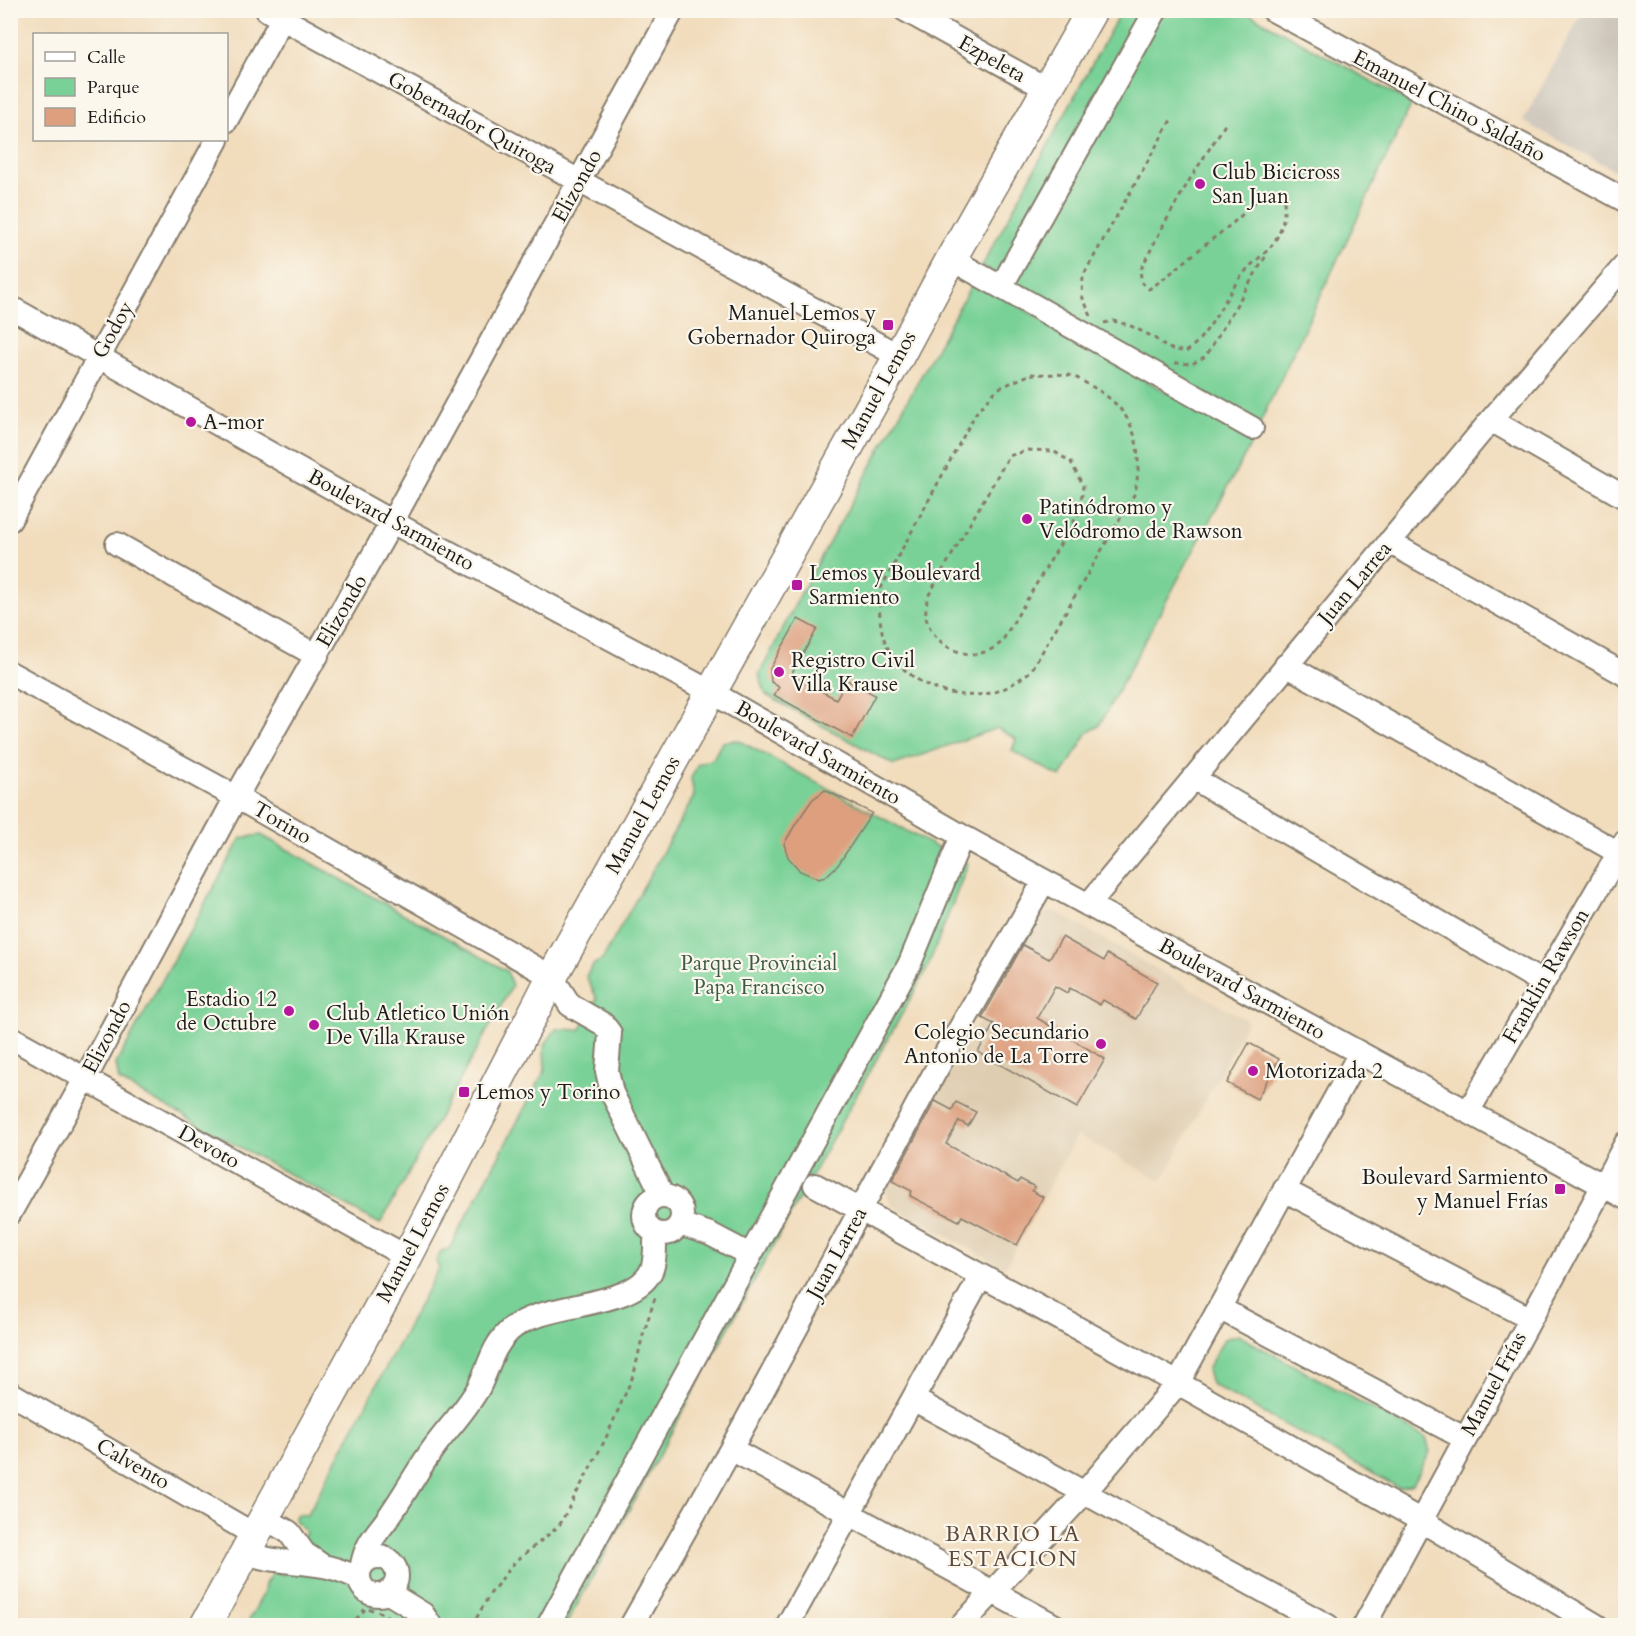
<svg xmlns="http://www.w3.org/2000/svg" width="1636" height="1636" font-family="Cardo,serif">
	<style>
		.built { fill: #dfcdb1 }
		.industrial { fill: #cbc3b8 }
		.green { fill: #79d197; stroke: #4a765a; stroke-width: 1.5 }
		.building { fill: #dd9f7e }
		.lines { fill: none; stroke-linecap: round; stroke-linejoin: round }
		.minor-casing { stroke: #867c6c; stroke-width: 26 }
		.major-casing { stroke: #867c6c; stroke-width: 33 }
		.path { stroke: #867c6c; stroke-width: 3; stroke-dasharray: 4.5 4.5; stroke-linecap: butt }
		.minor { stroke: #fff; stroke-width: 22 }
		.major { stroke: #fff; stroke-width: 30 }
		.poi-dot { fill: #b5179e; stroke: #fbf7ec; stroke-width: 2 }
		.labels { text-anchor: middle; dominant-baseline: central; stroke-width: 4.5; stroke-linejoin: round; paint-order: stroke }
		.street-label { font-size: 21px; fill: #1c1c1c; stroke: #fbf7ec }
		.poi-label { font-size: 21px; fill: #1c1c1c; stroke: #fbf7ec; text-anchor: start }
		.park-label { font-size: 21px; fill: #3d5b47; stroke: #fbf7ec }
		.neighbourhood-label { font-size: 22px; letter-spacing: 1.5px; fill: #604a3e; stroke: #fbf7ec }
	</style>
	<rect width="100%" height="100%" fill="#fbf7ec"/>
	<filter id="ink" filterUnits="userSpaceOnUse"><feTurbulence type="fractalNoise" baseFrequency=".0167" numOctaves="2"/><feDisplacementMap in="SourceGraphic" scale="12" xChannelSelector="R" yChannelSelector="G"/><feConvolveMatrix kernelMatrix="1 2 1 2 8 2 1 2 1" color-interpolation-filters="sRGB"/></filter>
	<filter id="wash" filterUnits="userSpaceOnUse"><feTurbulence type="fractalNoise" baseFrequency=".008" numOctaves="4" result="noise"/><feDisplacementMap in="SourceGraphic" scale="24" xChannelSelector="R" yChannelSelector="G"/><feGaussianBlur stdDeviation="1.35" result="paint"/><feColorMatrix in="noise" values="0 0 0 0 0 0 0 0 0 0 0 0 0 0 0 0 0 1.4 0 .05"/><feComposite in="paint" operator="in"/></filter>
	<g filter="url(#wash)">
		<rect width="100%" height="100%" fill="#f1dcbc"/>
		<!-- built -->
		<path class="built" d="M1054,911L1248,1021L1162,1181L1077,1135L1005,1268L892,1206L885,1188L1039,915Z"/>
		<!-- industrial -->
		<path class="industrial" d="M1583,11H1625V176L1523,121Z"/>
		<!-- green -->
		<path class="green" d="M1121,11H1244L1412,103L1259,425L982,266Z
			M974,280L1252,442L1099,726L1088,732L1061,777L1012,751L1016,739L997,728L894,765L766,695L759,675L800,595Z
			M738,740L968,864L927,969L818,1164L566,1625L246,1626L264,1592L265,1584L273,1572L285,1574L286,1552L306,1533L294,1519L297,1514L307,1515L439,1268L436,1262L441,1251L449,1249L545,1070L544,1046L556,1029L580,1030L597,999L586,976L594,964L602,960L694,796L691,778L698,764L713,759L722,742Z
			M261,835L507,971L512,986L380,1224L119,1081L116,1064L241,838Z
			M1238,1335L1426,1438L1430,1452L1413,1484L1399,1488L1211,1384L1207,1370L1224,1339Z"/>
		<g id="blocks">
			<!-- building -->
			<path class="building" d="M798,619L817,629L791,675L836,699L847,680L875,695L852,738L774,695L779,687L771,682L770,669Z
				M825,790L872,813L838,865L825,877L819,879L800,871L788,857L784,844L795,825L812,800Z
				M1062,937L1104,961L1107,954L1157,982L1136,1019L1103,1000L1100,1005L1070,988L1067,993L1055,986L1037,1018L1105,1059L1077,1108L978,1052L994,1024L982,1018L1023,945L1049,959Z
				M1249,1043L1279,1059L1257,1099L1227,1083Z
				M935,1101L952,1110L956,1102L976,1112L968,1126L959,1121L946,1144L1018,1183L1020,1179L1035,1187L1032,1191L1043,1197L1017,1245L962,1216L959,1221L910,1196L912,1191L892,1181Z"/>
		</g>
	</g>
	<g filter="url(#ink)">
		<use href="#blocks" fill-opacity="0" stroke="#867c6c" stroke-width="1.5"/>
		<g class="lines">
			<defs>
				<path id="minor" d="M267,10L899,356
					M905,10L1047,89
					M1273,10L1626,201
					M226,121L287,10
					M951,259L1252,428
					M1001,287L1156,10
					M10,307L392,522L711,692L962,836L1626,1198
					M1491,420L1626,498
					M10,520L217,140
					M1389,542L1626,675
					M117,544L317,656
					M1286,665L1626,857
					M10,673L236,797L552,977L570,1005L603,1024L610,1033L607,1071L612,1093L663,1196
					M1193,778L1542,982
					M1088,905L1491,420L1626,264
					M10,1037L407,1257
					M1468,1112L1625,842
					M815,1185L1178,1383L1420,1520L1597,1626
					M1284,1190L1529,1318
					M644 1215a19 19 0 1 1 38 0a19 19 0 1 1-38 0Z
					M10,1213L85,1079L236,797L392,522L673,10
					M680,1224L710,1234L750,1255
					M1219,1308L1464,1438
					M10,1393L255,1535
					M913,1399L1328,1626
					M731,1449L1055,1626
					M264,1518L289,1532L304,1553L323,1566
					M245,1552C271,1563 297,1561 323,1566C336,1568 347,1573 359,1578
					M359 1576a19 19 0 1 1 38 0a19 19 0 1 1-38 0Z
					M362,1565C366,1542 378,1533 390,1515C407,1491 420,1465 438,1442C452,1424 468,1407 479,1387C489,1367 492,1347 509,1331C542,1300 636,1310 652,1269C656,1258 655,1245 655,1233
					M387,1592L423,1614L431,1626
					M548,1626L910,963L962,836
					M631,1626L731,1449L935,1072L1044,881
					M787,1626L981,1276
					M961,1626L1085,1492L1178,1383L1360,1053
					M1364,1626L1626,1143"/>
				<path id="major" d="M205,1626L407,1257L552,977L899,356L951,259L1092,10"/>
			</defs>
			<!-- minor casing -->
			<use href="#minor" class="minor-casing"/>
			<!-- major casing -->
			<use href="#major" class="major-casing"/>
			<!-- path -->
			<path class="path" d="M1091,316L1082,296L1083,276L1172,118
				M1104,323L1113,321L1129,325L1153,337L1167,348L1186,352C1212,332 1223,299 1243,274C1254,260 1269,253 1277,237C1283,225 1285,214 1284,201L1275,196L1258,198C1242,217 1224,230 1205,245C1186,260 1169,276 1149,289L1142,283L1140,271L1162,228L1190,179L1226,123
				M1175,363L1192,364L1206,356L1267,254
				M1031,374C1044,375 1060,373 1072,376C1078,378 1084,382 1089,385C1135,409 1144,445 1135,493L1031,671C1022,677 1013,685 1003,689C964,705 915,689 892,655C879,637 878,609 881,588L976,413L997,389Z
				M1028,450L1053,451L1071,462L1083,486L1080,511L1001,643C996,646 990,651 985,652C960,660 931,642 926,617C925,611 927,604 927,598L1009,456Z
				M280,1626L286,1622L301,1626
				M350,1626L366,1608L383,1613L399,1626
				M472,1626L490,1594L515,1562L559,1526L605,1440L634,1374L642,1338L655,1298"/>
			<!-- minor -->
			<use href="#minor" class="minor"/>
			<!-- major -->
			<use href="#major" class="major"/>
		</g>
	</g>
	<!-- markers -->
	<g class="poi-dot">
		<circle cx="1200" cy="184" r="6"/>
		<rect x="882" y="319" width="12" height="12" rx="3"/>
		<circle cx="191" cy="422" r="6"/>
		<circle cx="1027" cy="519" r="6"/>
		<rect x="791" y="579" width="12" height="12" rx="3"/>
		<circle cx="779" cy="672" r="6"/>
		<circle cx="289" cy="1011" r="6"/>
		<circle cx="314" cy="1025" r="6"/>
		<circle cx="1101" cy="1044" r="6"/>
		<circle cx="1253" cy="1071" r="6"/>
		<rect x="458" y="1086" width="12" height="12" rx="3"/>
		<rect x="1554" y="1183" width="12" height="12" rx="3"/>
	</g>
	<g class="labels">
		<!-- street labels -->
		<g class="street-label">
			<text transform="translate(992 59) rotate(29)">Ezpeleta</text>
			<text transform="translate(1449 106) rotate(28)">Emanuel Chino Saldaño</text>
			<text transform="translate(472 123) rotate(29)">Gobernador Quiroga</text>
			<text transform="translate(577 186) rotate(-61)">Elizondo</text>
			<text transform="translate(113 330) rotate(-61)">Godoy</text>
			<text transform="translate(879 390) rotate(-61)">Manuel Lemos</text>
			<text transform="translate(391 520) rotate(29)">Boulevard Sarmiento</text>
			<text transform="translate(1355 583) rotate(-50)">Juan Larrea</text>
			<text transform="translate(342 611) rotate(-60)">Elizondo</text>
			<text transform="translate(818 753) rotate(30)">Boulevard Sarmiento</text>
			<text transform="translate(643 815) rotate(-61)">Manuel Lemos</text>
			<text transform="translate(282 823) rotate(30)">Torino</text>
			<text transform="translate(1546 976) rotate(-60)">Franklin Rawson</text>
			<text transform="translate(1242 989) rotate(29)">Boulevard Sarmiento</text>
			<text transform="translate(107 1037) rotate(-62)">Elizondo</text>
			<text transform="translate(209 1147) rotate(29)">Devoto</text>
			<text transform="translate(413 1243) rotate(-62)">Manuel Lemos</text>
			<text transform="translate(837 1253) rotate(-61)">Juan Larrea</text>
			<text transform="translate(1494 1384) rotate(-62)">Manuel Frías</text>
			<text transform="translate(133 1464) rotate(30)">Calvento</text>
		</g>
		<!-- poi labels -->
		<g class="poi-label">
			<text x="1212" y="172">Club Bicicross<tspan x="1212" dy="24">San Juan</tspan></text>
			<text x="876" y="313" text-anchor="end">Manuel Lemos y<tspan x="876" dy="24">Gobernador Quiroga</tspan></text>
			<text x="203" y="422">A-mor</text>
			<text x="1039" y="507">Patinódromo y<tspan x="1039" dy="24">Velódromo de Rawson</tspan></text>
			<text x="809" y="573">Lemos y Boulevard<tspan x="809" dy="24">Sarmiento</tspan></text>
			<text x="791" y="660">Registro Civil<tspan x="791" dy="24">Villa Krause</tspan></text>
			<text x="277" y="999" text-anchor="end">Estadio 12<tspan x="277" dy="24">de Octubre</tspan></text>
			<text x="326" y="1013">Club Atletico Unión<tspan x="326" dy="24">De Villa Krause</tspan></text>
			<text x="1089" y="1032" text-anchor="end">Colegio Secundario<tspan x="1089" dy="24">Antonio de La Torre</tspan></text>
			<text x="1265" y="1071">Motorizada 2</text>
			<text x="476" y="1092">Lemos y Torino</text>
			<text x="1548" y="1177" text-anchor="end">Boulevard Sarmiento<tspan x="1548" dy="24">y Manuel Frías</tspan></text>
		</g>
		<!-- park labels -->
		<g class="park-label">
			<text x="759" y="963">Parque Provincial<tspan x="759" dy="24">Papa Francisco</tspan></text>
		</g>
		<!-- neighbourhood labels -->
		<g class="neighbourhood-label">
			<text x="1013" y="1534">BARRIO LA<tspan x="1013" dy="25">ESTACION</tspan></text>
		</g>
	</g>
	<!-- margin -->
	<rect width="1636" height="1636" fill="none" stroke="#fbf7ec" stroke-width="36"/>
	<!-- legend -->
	<rect x="33" y="33" width="195" height="108" fill="#fbf7ec" stroke="#a29f99" stroke-width="1.5"/>
	<rect x="45" y="52" width="30" height="9" fill="#ffffff" stroke="#a29f99" stroke-width="1.5"/>
	<text x="87" y="63" font-size="18" fill="#1c1c1c">Calle</text>
	<rect x="45" y="78" width="30" height="18" fill="#79d197" stroke="#a29f99" stroke-width="1.5"/>
	<text x="87" y="93" font-size="18" fill="#1c1c1c">Parque</text>
	<rect x="45" y="108" width="30" height="18" fill="#dd9f7e" stroke="#a29f99" stroke-width="1.5"/>
	<text x="87" y="123" font-size="18" fill="#1c1c1c">Edificio</text>
</svg>
